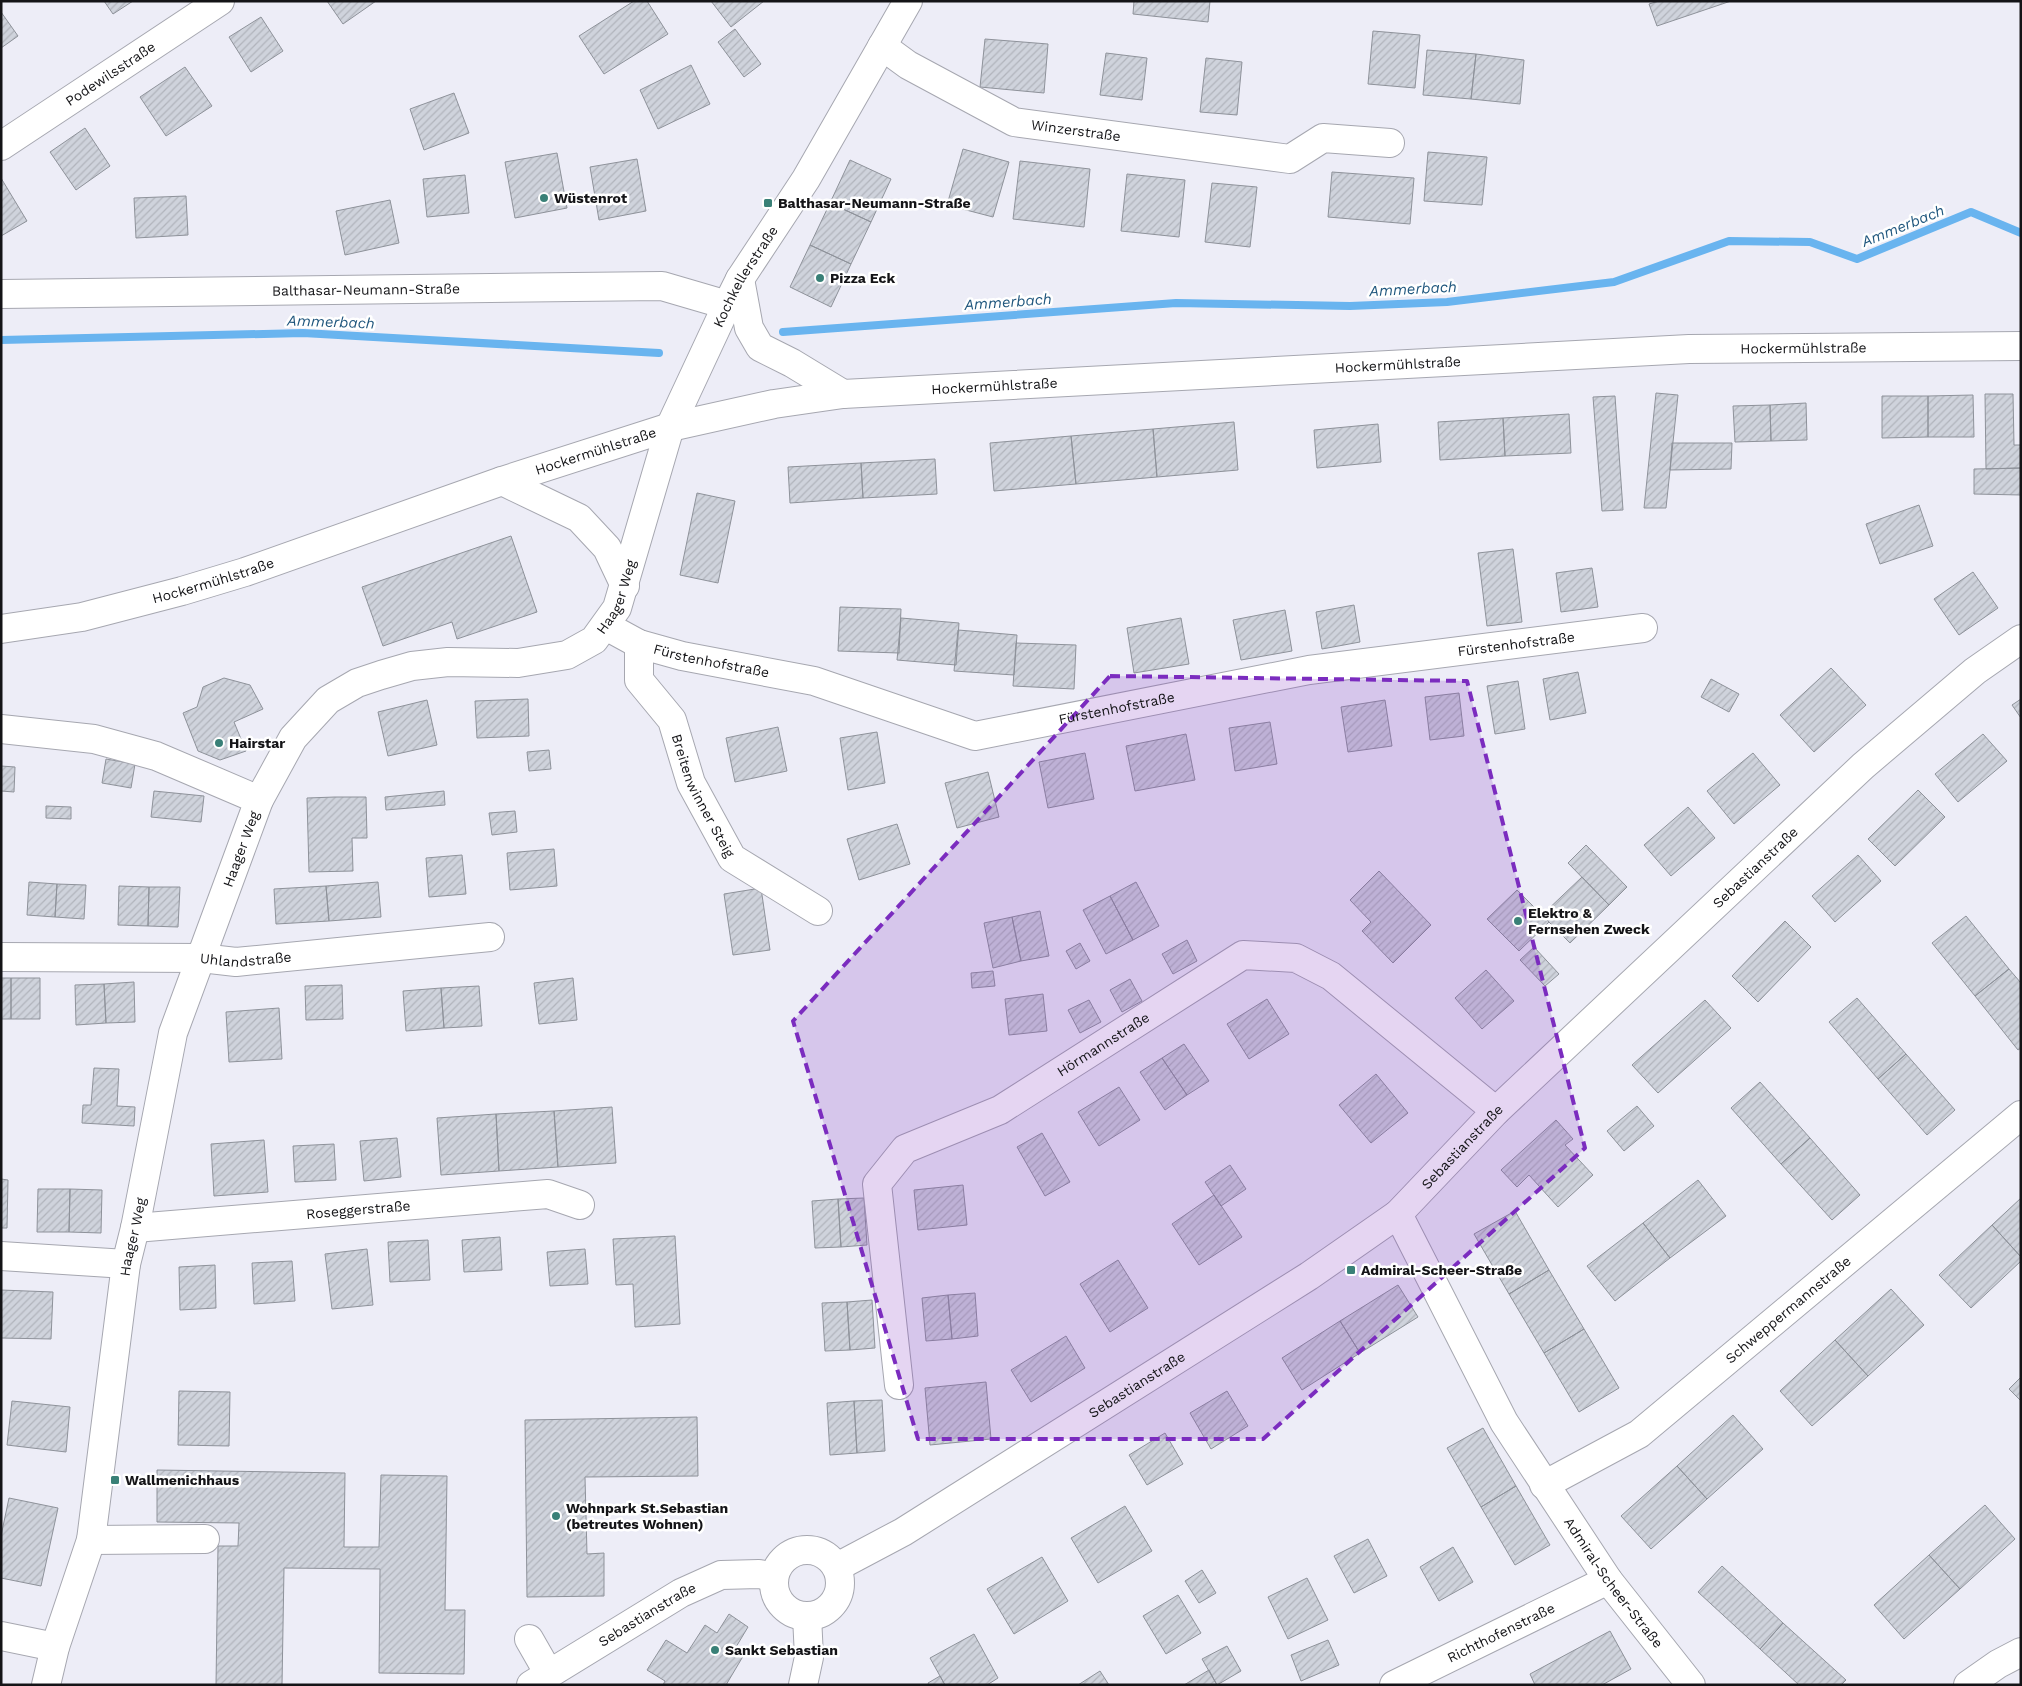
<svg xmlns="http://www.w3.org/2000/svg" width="2022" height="1686" font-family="'Work Sans',sans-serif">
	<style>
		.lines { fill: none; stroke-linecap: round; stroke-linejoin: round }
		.stream { stroke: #69b4ef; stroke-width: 8 }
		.building { fill: url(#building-hatch); stroke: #8e929a }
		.minor-casing { stroke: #a6a7b0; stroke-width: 30 }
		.major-casing { stroke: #a6a7b0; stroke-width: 30 }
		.minor { stroke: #fff; stroke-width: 28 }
		.major { stroke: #fff; stroke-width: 28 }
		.marked { fill: #7b2cbf; fill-opacity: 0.2; stroke: #7b2cbf; stroke-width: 4; stroke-dasharray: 10 6; stroke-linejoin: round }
		.poi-dot { fill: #398077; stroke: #fff; stroke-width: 2 }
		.labels { text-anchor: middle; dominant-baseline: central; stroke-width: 5; stroke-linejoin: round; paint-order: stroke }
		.street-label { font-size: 14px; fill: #141417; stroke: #fff }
		.poi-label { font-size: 14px; font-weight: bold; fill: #141417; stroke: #fff; text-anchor: start }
		.water-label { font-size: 15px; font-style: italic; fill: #1f567d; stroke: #fff }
	</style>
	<defs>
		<pattern id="building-hatch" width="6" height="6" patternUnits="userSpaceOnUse" patternTransform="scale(1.25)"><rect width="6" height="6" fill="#cfd3dc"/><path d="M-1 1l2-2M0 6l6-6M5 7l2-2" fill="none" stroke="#b1b4bc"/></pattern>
	</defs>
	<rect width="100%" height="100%" fill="#ededf7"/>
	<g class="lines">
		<!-- stream -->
		<path class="stream" d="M783,332L1176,303L1350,306L1447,302L1614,282L1729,241L1810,242L1857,259L1971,212L2021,233
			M1,340L303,333L659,353"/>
	</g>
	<!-- building -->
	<path class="building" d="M104,1H133L113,14Z
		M327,1H376L343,24Z
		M634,1H647L668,34L604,74L579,36Z
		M711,1H764L731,27Z
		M1134,1H1210L1208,22L1133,14Z
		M1659,1H1731L1657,26L1649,4Z
		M1,12L18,36L1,48Z
		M261,17L283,51L251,72L229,37Z
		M735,29L761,64L744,77L718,42Z
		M1373,31L1420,35L1415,88L1368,84Z
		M985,39L1048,44L1044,93L980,87Z
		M1427,50L1476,54L1471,99L1423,95Z
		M1106,53L1147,58L1142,100L1100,95Z
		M1476,54L1524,60L1520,104L1471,99Z
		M1206,58L1242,62L1237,115L1200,112Z
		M691,65L710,104L658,129L640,90Z
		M185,67L212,106L166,136L140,97Z
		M454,93L469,133L424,150L410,109Z
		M85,128L110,166L76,190L50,152Z
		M963,149L1009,162L993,217L947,205Z
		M1428,152L1487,157L1482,205L1424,201Z
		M557,153L567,208L515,218L505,162Z
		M637,159L646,211L599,220L590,167Z
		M850,160L891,179L871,222L830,203Z
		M1020,161L1090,169L1084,227L1013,219Z
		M1332,172L1414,178L1410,224L1328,217Z
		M1127,174L1185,180L1179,237L1121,231Z
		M465,175L469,213L427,217L423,179Z
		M1,178L27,221L1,236Z
		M1212,183L1257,187L1250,247L1205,242Z
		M186,196L188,235L136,238L134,198Z
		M390,200L399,243L345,255L336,211Z
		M830,203L871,222L851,264L810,245Z
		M810,245L851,264L831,307L790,287Z
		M1656,393L1678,395L1666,508H1644Z
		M1985,394H2013L2014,445H2021V468L1986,469Z
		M1973,395L1974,437H1928V396Z
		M1615,396L1623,510L1602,511L1593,397Z
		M1882,396H1928V437L1882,438Z
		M1806,403L1807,440L1771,441L1770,405Z
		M1770,405L1771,441L1735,442L1733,406Z
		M1569,414L1571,453L1505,456L1503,418Z
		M1503,418L1505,456L1440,460L1438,422Z
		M1234,422L1238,470L1157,477L1153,429Z
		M1378,424L1381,462L1317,468L1314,430Z
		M1153,429L1157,477L1076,484L1071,436Z
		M1071,436L1076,484L994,491L990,443Z
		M1672,443H1732L1731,469L1670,470Z
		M935,459L937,494L863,498L861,463Z
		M861,463L863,498L790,503L788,467Z
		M2021,468V495L1974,494V469Z
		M697,493L735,501L718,583L680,575Z
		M1919,505L1933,546L1880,564L1866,524Z
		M511,536L537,612L457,639L452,622L383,646L362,587Z
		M1513,549L1522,622L1487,626L1478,553Z
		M1592,568L1598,607L1561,612L1556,573Z
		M1973,572L1998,608L1959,635L1934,599Z
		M1354,605L1360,642L1322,649L1316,612Z
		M840,607L901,609L899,653L838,651Z
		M1285,610L1292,651L1241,660L1233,620Z
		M901,618L959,623L956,665L897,660Z
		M1181,618L1189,664L1134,673L1127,628Z
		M958,630L1017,635L1014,675L954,671Z
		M1016,643L1076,645L1074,689L1013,686Z
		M1831,668L1866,705L1814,752L1780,715Z
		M1578,672L1586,713L1550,720L1543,679Z
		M224,678L250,685L263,709L234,722L246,751L220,760L198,751L183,713L197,707L203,687Z
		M1711,679L1739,694L1729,712L1701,697Z
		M1518,681L1525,729L1495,734L1487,686Z
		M1459,693L1464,736L1430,740L1425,697Z
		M528,699L529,736L477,738L475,701Z
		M2021,699V718L2012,705Z
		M427,700L437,745L388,756L378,712Z
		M1385,700L1392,746L1348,752L1341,707Z
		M1270,722L1277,764L1235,771L1229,728Z
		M778,727L787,771L735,782L726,738Z
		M877,732L885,783L848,790L840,738Z
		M1186,734L1195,780L1135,791L1126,746Z
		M1983,734L2007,761L1958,802L1935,774Z
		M549,750L551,769L529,771L527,752Z
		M1085,753L1094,799L1048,808L1039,762Z
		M1753,753L1780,785L1734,824L1707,791Z
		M106,759L135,764L131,788L102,783Z
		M1,766L15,767L14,792L1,791Z
		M988,772L999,817L957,828L945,783Z
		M1918,790L1945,817L1895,866L1868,839Z
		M154,791L204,796L201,822L151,817Z
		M444,791L445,805L386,810L385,797Z
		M335,797H366L367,838H352L353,871L309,872L307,798Z
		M46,806L71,807V819L46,818Z
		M1688,807L1715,838L1671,876L1644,845Z
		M515,811L517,832L492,835L489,813Z
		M897,824L910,864L859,880L847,839Z
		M1586,845L1627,887L1609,905L1568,863Z
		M554,849L557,886L510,890L507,853Z
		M462,855L466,894L429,897L426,858Z
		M1858,855L1881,881L1835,922L1812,896Z
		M1379,871L1431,925L1393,963L1362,931L1371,922L1350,900Z
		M1582,877L1609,905L1570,943L1542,915Z
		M29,882L57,884L55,917L27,915Z
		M378,882L381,917L329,921L326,886Z
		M1136,882L1159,926L1133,940L1110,896Z
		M57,884L86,885L84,919L55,917Z
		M119,886L149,887L148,926L118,925Z
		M326,886L329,921L276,924L274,889Z
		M149,887H180L178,927L148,926Z
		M761,888L770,950L733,955L724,894Z
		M1517,890L1549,922L1519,951L1487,919Z
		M1110,896L1133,940L1106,954L1083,910Z
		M1040,911L1049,956L1021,961L1012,917Z
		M1966,916L2009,969L1975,996L1932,943Z
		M1012,917L1021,961L993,968L984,923Z
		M1785,921L1811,947L1758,1002L1732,976Z
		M1187,940L1197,961L1173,974L1162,954Z
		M1080,943L1090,961L1076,969L1066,951Z
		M1534,947L1559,974L1545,986L1520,960Z
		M2009,969L2021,983V1048L2018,1050L1975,996Z
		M1486,970L1514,1001L1482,1029L1455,998Z
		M993,971L995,986L972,988L971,973Z
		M1,978H11V1019H1Z
		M11,978H40V1019H11Z
		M573,978L577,1020L539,1024L534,983Z
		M1130,979L1142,1001L1122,1012L1110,990Z
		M134,982L135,1022L106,1023L104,984Z
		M104,984L106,1023L76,1025L75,985Z
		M342,985L343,1019L306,1020L305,986Z
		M479,986L482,1026L444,1028L441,988Z
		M441,988L444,1028L406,1031L403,991Z
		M1043,994L1047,1031L1009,1035L1005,999Z
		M1857,998L1906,1054L1878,1079L1829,1022Z
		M1267,999L1289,1034L1249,1059L1227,1024Z
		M1089,1000L1101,1022L1080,1033L1068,1010Z
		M1705,1000L1731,1028L1658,1093L1632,1065Z
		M279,1008L282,1059L229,1062L226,1012Z
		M1184,1044L1209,1081L1187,1095L1162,1058Z
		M1906,1054L1955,1110L1927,1135L1878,1079Z
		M1162,1058L1187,1095L1165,1110L1140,1072Z
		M94,1068L119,1069L117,1106L135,1107L134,1126L82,1123L83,1105H91Z
		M1376,1074L1408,1113L1371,1143L1339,1105Z
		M1760,1082L1810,1138L1781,1164L1731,1108Z
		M1119,1087L1140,1120L1099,1146L1078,1112Z
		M1637,1106L1654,1126L1624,1151L1607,1131Z
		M612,1107L616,1163L558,1167L554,1111Z
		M554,1111L558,1167L499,1171L496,1114Z
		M496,1114L499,1171L441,1175L437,1118Z
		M1556,1120L1573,1139L1565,1145L1593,1175L1558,1207L1529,1175L1517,1187L1501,1170Z
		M1042,1133L1070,1182L1045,1196L1017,1147Z
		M397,1138L401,1177L364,1181L360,1141Z
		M1810,1138L1860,1195L1832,1220L1781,1164Z
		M264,1140L268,1192L214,1196L211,1144Z
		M334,1144L336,1180L295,1182L293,1146Z
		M1230,1165L1246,1189L1221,1206L1205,1182Z
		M1,1179L8,1180L7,1228H1Z
		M1698,1180L1726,1216L1670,1258L1643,1223Z
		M963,1185L967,1225L918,1230L914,1190Z
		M38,1189H70L69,1232H37Z
		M70,1189L102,1190L101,1233L69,1232Z
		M1214,1195L1242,1237L1199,1265L1172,1224Z
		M864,1198L867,1245L841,1247L838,1199Z
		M2021,1198V1257L1992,1225Z
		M838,1199L841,1247L815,1248L812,1201Z
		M1515,1211L1549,1270L1509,1294L1474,1234Z
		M1643,1223L1670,1258L1615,1301L1587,1266Z
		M1992,1225L2021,1257V1261L1971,1308L1939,1275Z
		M675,1236L680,1324L635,1327L633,1284L616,1285L613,1239Z
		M500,1237L502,1270L464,1272L462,1240Z
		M428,1240L430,1280L390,1282L388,1242Z
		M367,1249L373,1305L332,1309L325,1254Z
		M585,1249L588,1284L550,1286L547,1252Z
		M1118,1260L1148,1308L1110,1332L1080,1284Z
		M292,1261L295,1301L254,1304L252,1263Z
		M215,1265L216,1308L180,1310L179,1267Z
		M1549,1270L1584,1329L1544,1353L1509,1294Z
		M1398,1285L1418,1317L1360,1353L1340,1321Z
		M1891,1289L1924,1325L1868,1376L1835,1340Z
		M1,1290L53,1292L51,1339L1,1338Z
		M975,1293L978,1336L952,1339L948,1295Z
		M948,1295L952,1339L926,1341L922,1298Z
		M872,1300L875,1348L850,1350L847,1302Z
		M847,1302L850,1350L825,1351L822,1303Z
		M1340,1321L1360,1353L1302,1390L1282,1358Z
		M1584,1329L1619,1388L1579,1412L1544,1353Z
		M1066,1336L1085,1368L1031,1402L1011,1370Z
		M1835,1340L1868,1376L1812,1426L1780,1391Z
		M2021,1377V1401L2009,1389Z
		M986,1382L991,1439L930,1445L925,1388Z
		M179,1391L230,1392L229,1446L178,1445Z
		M1227,1391L1248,1426L1211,1449L1190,1413Z
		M882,1400L885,1451L857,1453L854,1401Z
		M12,1401L70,1407L66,1452L7,1445Z
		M854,1401L857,1453L830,1455L827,1403Z
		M1733,1415L1763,1449L1707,1499L1677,1466Z
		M697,1417L698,1476L585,1477L587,1554L604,1553V1596L527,1597L525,1420Z
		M1483,1428L1516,1486L1481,1507L1447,1448Z
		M1165,1433L1183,1464L1147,1485L1129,1455Z
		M1677,1466L1707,1499L1651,1549L1621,1516Z
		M157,1470L345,1473L344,1547H379L381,1475L447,1476L445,1610H465L464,1674L379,1673L380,1569L284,1568L282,1685H216L218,1546H238L239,1523L157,1522Z
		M1516,1486L1550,1545L1515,1565L1481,1507Z
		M9,1498L58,1508L41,1586L1,1578V1536Z
		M1985,1505L2015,1539L1960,1589L1929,1555Z
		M1125,1506L1152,1551L1098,1583L1071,1538Z
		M1368,1539L1387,1576L1354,1593L1334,1556Z
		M1453,1547L1473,1582L1439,1601L1420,1567Z
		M1929,1555L1960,1589L1904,1639L1874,1605Z
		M1042,1557L1068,1601L1014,1634L987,1589Z
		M1722,1566L1783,1623L1760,1649L1698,1592Z
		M1202,1570L1216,1593L1199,1603L1185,1581Z
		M1307,1578L1328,1620L1288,1639L1268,1597Z
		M1178,1595L1201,1633L1166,1654L1143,1616Z
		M729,1614L748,1627L736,1647L745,1653L726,1685H663L665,1681L647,1670L666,1640L687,1653L705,1625L717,1633Z
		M1783,1623L1846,1680L1841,1685H1799L1760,1649Z
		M1610,1631L1631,1669L1602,1685H1535L1530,1674Z
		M974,1634L998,1678L987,1685H945L930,1658Z
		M1328,1640L1339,1665L1301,1681L1291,1655Z
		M1227,1646L1241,1671L1217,1685L1202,1659Z
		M1209,1670L1217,1685H1184Z
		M1100,1671L1109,1685H1078Z
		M940,1676L945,1685H929L928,1683Z"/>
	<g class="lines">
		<defs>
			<g id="minor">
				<path id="s1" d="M882,46L908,65L1014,122L1290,159L1323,138L1390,143"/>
				<path id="s2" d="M1,146L220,1"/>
				<path d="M740,279L749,328L760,347L792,363L843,394"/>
				<path id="s3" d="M1,294L662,286L727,305"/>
				<path d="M502,481L579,518L607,548L625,586"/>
				<path id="s4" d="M606,626L639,644L682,656L814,681L975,736L1309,670L1643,628"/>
				<path id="s5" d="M639,644V680L672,720L691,783L732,858L818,911"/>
				<path d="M1,729L94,739L156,756L259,800"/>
				<path id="s6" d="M1,957L201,958L236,962L490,937"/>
				<path id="s7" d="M1398,1214L1504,1422L1608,1580L1691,1685"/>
				<path id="s8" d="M135,1228L548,1194L580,1205"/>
				<path d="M1,1256L126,1264"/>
				<path id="s9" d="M899,1385L877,1184L905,1149L1000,1110L1243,955L1296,958L1331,976L1496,1111"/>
				<path id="s10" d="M1544,1485L1639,1434L2021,1115"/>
				<path d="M91,1540L205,1539"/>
				<circle cx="807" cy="1583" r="33"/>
				<path id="s11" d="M837,1567L903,1532L1309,1276L1398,1214L1496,1111L1863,766L1975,671L2021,639"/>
				<path d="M1,1636L55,1647"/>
				<path d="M529,1639L549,1674"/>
				<path id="s12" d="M46,1685L55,1647L91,1540L126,1264L135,1228L173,1033L259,800L293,738L328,700L357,683L381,675L412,666L448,662L518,663L567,655L594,640L617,608L670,427L727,305L740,279L806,179L908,1"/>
				<path id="s13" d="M531,1685L681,1593L721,1575L759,1574L774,1577"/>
				<path d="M803,1685L809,1657L807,1616"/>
				<path id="s14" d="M1394,1685L1608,1580"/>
				<path d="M1968,1685L1998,1664L2021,1652"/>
			</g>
			<g id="major">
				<path id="s15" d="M1,629L82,617L182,591L245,572L502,481L670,427L774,404L843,394L1689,349L2021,346"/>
			</g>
		</defs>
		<!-- minor casing -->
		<use href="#minor" class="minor-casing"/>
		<!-- major casing -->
		<use href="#major" class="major-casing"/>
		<!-- minor -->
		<use href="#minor" class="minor"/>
		<!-- major -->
		<use href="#major" class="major"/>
	</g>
	<!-- marked area -->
	<path class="marked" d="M1110,676L1467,681L1585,1148L1263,1439H918L793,1021Z"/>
	<!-- markers -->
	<g class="poi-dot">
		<circle cx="544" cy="198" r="5"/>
		<rect x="763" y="198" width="10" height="10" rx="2.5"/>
		<circle cx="820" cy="278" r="5"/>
		<circle cx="219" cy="743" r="5"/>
		<circle cx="1518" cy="921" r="5"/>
		<rect x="1346" y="1265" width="10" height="10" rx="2.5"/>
		<rect x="110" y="1475" width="10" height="10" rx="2.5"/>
		<circle cx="556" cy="1516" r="5"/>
		<circle cx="715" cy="1650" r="5"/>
	</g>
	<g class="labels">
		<!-- street labels -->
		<g class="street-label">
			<text stroke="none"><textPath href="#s2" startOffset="131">Podewilsstraße</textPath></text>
			<text stroke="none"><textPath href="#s1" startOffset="215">Winzerstraße</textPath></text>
			<text stroke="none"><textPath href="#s12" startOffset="1711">Kochkellerstraße</textPath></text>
			<text stroke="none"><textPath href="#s3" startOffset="365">Balthasar-Neumann-Straße</textPath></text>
			<text stroke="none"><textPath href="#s15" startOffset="1838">Hockermühlstraße</textPath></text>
			<text stroke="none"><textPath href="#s15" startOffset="1432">Hockermühlstraße</textPath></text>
			<text stroke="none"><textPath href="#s15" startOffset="1028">Hockermühlstraße</textPath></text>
			<text stroke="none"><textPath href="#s15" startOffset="622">Hockermühlstraße</textPath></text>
			<text stroke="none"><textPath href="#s15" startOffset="218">Hockermühlstraße</textPath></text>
			<text stroke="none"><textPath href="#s12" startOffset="1364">Haager Weg</textPath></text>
			<text stroke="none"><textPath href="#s4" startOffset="936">Fürstenhofstraße</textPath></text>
			<text stroke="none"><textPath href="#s4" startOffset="112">Fürstenhofstraße</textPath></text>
			<text stroke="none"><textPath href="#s4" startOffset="531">Fürstenhofstraße</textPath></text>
			<text stroke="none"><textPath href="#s5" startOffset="170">Breitenwinner Steig</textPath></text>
			<text stroke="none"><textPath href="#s12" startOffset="862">Haager Weg</textPath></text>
			<text stroke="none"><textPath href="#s11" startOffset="1161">Sebastianstraße</textPath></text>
			<text stroke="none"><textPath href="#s6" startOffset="245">Uhlandstraße</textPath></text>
			<text stroke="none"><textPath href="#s9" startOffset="472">Hörmannstraße</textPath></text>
			<text stroke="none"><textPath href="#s11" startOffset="756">Sebastianstraße</textPath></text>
			<text stroke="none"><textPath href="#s8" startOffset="224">Roseggerstraße</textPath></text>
			<text stroke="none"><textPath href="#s12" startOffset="458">Haager Weg</textPath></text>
			<text stroke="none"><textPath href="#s10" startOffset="302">Schweppermannstraße</textPath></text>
			<text stroke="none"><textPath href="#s11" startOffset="351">Sebastianstraße</textPath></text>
			<text stroke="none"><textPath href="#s7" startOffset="428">Admiral-Scheer-Straße</textPath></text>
			<text stroke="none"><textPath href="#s13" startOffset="136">Sebastianstraße</textPath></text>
			<text stroke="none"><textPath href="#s14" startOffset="119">Richthofenstraße</textPath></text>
		</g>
		<!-- poi labels -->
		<g class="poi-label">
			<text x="554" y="198">Wüstenrot</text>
			<text x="778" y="203">Balthasar-Neumann-Straße</text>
			<text x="830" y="278">Pizza Eck</text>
			<text x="229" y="743">Hairstar</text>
			<text x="1528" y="913">Elektro &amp;<tspan x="1528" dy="16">Fernsehen Zweck</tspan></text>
			<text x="1361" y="1270">Admiral-Scheer-Straße</text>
			<text x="125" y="1480">Wallmenichhaus</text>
			<text x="566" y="1508">Wohnpark St.Sebastian<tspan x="566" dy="16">(betreutes Wohnen)</tspan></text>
			<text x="725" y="1650">Sankt Sebastian</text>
		</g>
		<!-- water labels -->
		<g class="water-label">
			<text transform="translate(1903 226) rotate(-22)">Ammerbach</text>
			<text transform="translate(1413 289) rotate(-3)">Ammerbach</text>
			<text transform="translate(1008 302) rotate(-4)">Ammerbach</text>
			<text transform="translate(331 322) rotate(2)">Ammerbach</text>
		</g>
	</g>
	<!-- border -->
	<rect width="2022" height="1686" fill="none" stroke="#141417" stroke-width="5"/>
</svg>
